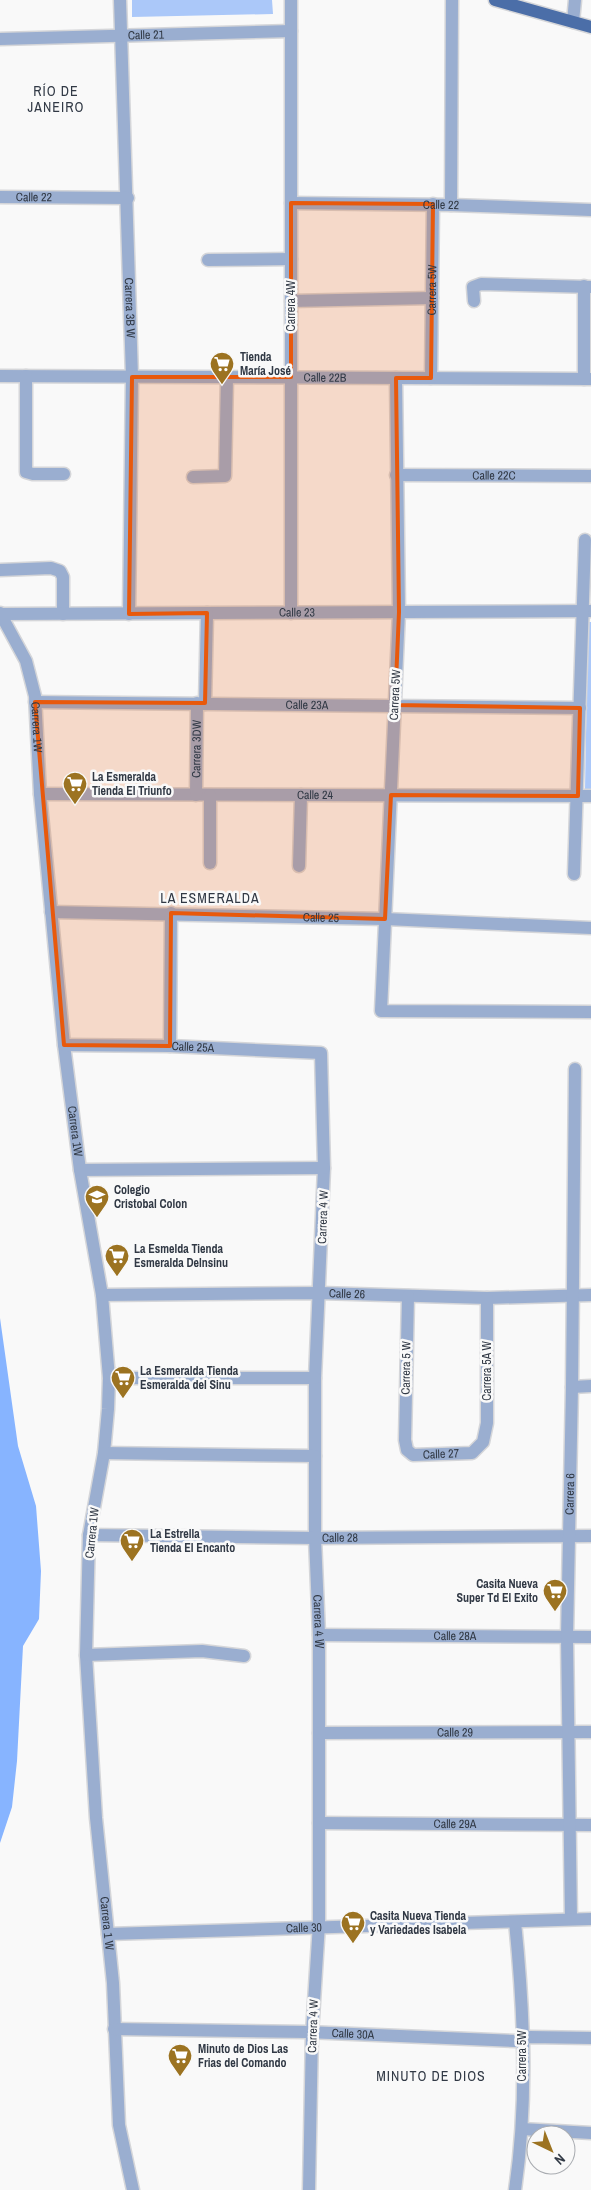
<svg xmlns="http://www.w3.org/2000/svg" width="591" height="2190" font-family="'Archivo Narrow',sans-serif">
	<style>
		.green { fill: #abc8f9 }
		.water { fill: #87b4ff }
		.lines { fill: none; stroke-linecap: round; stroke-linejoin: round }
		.minor-casing { stroke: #d5d6d9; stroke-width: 15 }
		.major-casing { stroke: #d5d6d9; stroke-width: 15 }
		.minor { stroke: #9aaed0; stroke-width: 12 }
		.major { stroke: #4b6ea8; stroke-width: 12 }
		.marked { fill: #e8590c; fill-opacity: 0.2; stroke: #e8590c; stroke-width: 4; stroke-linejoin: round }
		.labels { text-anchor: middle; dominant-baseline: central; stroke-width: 5; stroke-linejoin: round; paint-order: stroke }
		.street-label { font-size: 12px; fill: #313945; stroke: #f9f9f9 }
		.poi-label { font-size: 12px; font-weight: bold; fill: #313945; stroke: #f9f9f9; text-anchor: start }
		.neighbourhood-label { font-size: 14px; letter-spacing: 1px; fill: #313945; stroke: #f9f9f9 }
	</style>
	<rect width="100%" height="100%" fill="#f9f9f9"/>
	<!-- green -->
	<path class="green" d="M132,0H272L273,14L132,17Z
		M588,622H591V790H585Z"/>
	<!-- water -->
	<path class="water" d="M0,1318L18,1446L36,1506L41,1571L39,1619L23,1646L17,1761L12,1807L0,1843Z"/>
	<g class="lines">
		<defs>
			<g id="minor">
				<path id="s1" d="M120,0L132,377L129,614"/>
				<path d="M573,22L575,0"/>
				<path id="s2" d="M0,39L291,31"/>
				<path id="s3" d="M0,197L128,198"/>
				<path id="s4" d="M291,203L451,205L591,210"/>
				<path d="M451,205L452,0"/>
				<path d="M208,260L291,259"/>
				<path d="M291,301L432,298"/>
				<path d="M474,301L473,287L481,284L591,287"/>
				<path id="s5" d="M0,376L591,379"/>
				<path d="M26,376V472L33,474H64"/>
				<path d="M396,378L399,612L381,1011L591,1012"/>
				<path id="s6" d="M431,378L433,204"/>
				<path d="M584,379V286"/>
				<path id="s7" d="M396,475L591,476"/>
				<path d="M193,477L225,476L227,377"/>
				<path d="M0,570L51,568L60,571L63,577V614"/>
				<path id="s8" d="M0,613L26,661L35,696L40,794L64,1045L80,1170L102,1295L109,1378L108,1409L104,1453L89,1535L86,1655L96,1818L113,1983L119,2125L133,2190"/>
				<path d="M291,613V0"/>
				<path id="s9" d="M2,614L591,611"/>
				<path id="s10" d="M35,702L580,708"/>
				<path d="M205,704L207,613"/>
				<path id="s11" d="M40,794L591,796"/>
				<path id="s12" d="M196,795L197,703"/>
				<path d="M210,795V863"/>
				<path d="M299,866L301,795"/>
				<path d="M574,874L585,540"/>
				<path id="s13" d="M51,912L385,919L591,928"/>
				<path id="s14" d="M64,1045L170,1046L321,1053L324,1168L315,1378V1538L319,1635V1924L312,2033L309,2190"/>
				<path d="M170,1046L171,913"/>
				<path d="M80,1170L324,1168"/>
				<path id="s15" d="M102,1295L320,1293L487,1298L591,1295"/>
				<path id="s16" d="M408,1296L405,1440L407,1450L413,1455L472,1453L483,1442L487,1423V1298"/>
				<path d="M109,1378H315"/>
				<path d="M572,1387L591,1386"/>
				<path d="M104,1453L315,1456"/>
				<path id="s17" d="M89,1535L315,1538L591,1536"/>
				<path id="s18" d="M319,1635L591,1637"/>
				<path d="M86,1655L202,1651L244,1656"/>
				<path id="s19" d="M319,1733L591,1732"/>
				<path id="s20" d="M319,1823L591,1825"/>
				<path id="s21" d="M571,1919L567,1637L572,1387L575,1069"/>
				<path id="s22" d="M108,1934L591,1919"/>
				<path id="s23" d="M114,2029L307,2032L515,2041L530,2037L591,2038"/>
				<path d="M522,2129L591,2133"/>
				<path d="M515,2190C528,2102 524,2011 515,1922"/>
			</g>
			<path id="major" d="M495,0L591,27"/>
		</defs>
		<!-- minor casing -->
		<use href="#minor" class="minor-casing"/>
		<!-- major casing -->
		<use href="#major" class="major-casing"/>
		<!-- minor -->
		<use href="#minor" class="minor"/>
		<!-- major -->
		<use href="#major" class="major"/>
	</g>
	<!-- marked area -->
	<path class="marked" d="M291,203L433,204L431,378H396L399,612L395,705L580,708L578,796L391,795L385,919L171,913L170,1046L64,1045L35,702L205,703L207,613L129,614L132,377H291Z"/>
	<!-- icons -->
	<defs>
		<symbol id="supermarket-pin" viewBox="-11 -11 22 30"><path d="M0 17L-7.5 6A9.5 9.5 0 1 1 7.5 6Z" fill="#9c7321" stroke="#f9f9f9"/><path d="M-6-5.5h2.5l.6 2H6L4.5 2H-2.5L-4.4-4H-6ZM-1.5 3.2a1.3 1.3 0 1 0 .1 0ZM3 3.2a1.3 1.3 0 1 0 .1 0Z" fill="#fff"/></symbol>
		<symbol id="school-pin" viewBox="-11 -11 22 30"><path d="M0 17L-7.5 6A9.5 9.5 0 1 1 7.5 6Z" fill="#9c7321" stroke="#f9f9f9"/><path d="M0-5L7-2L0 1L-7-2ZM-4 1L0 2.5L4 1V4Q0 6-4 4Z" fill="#fff"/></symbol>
	</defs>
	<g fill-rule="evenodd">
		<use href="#supermarket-pin" x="208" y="350" width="28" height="38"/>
		<use href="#supermarket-pin" x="61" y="770" width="28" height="38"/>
		<use href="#school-pin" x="83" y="1183" width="28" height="38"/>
		<use href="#supermarket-pin" x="103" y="1242" width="28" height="38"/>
		<use href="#supermarket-pin" x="109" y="1364" width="28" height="38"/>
		<use href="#supermarket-pin" x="118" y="1527" width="28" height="38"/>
		<use href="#supermarket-pin" x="541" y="1577" width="28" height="38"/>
		<use href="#supermarket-pin" x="339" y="1909" width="28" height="38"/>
		<use href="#supermarket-pin" x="166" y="2042" width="28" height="38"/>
	</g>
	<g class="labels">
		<!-- street labels -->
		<g class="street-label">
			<text stroke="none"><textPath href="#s2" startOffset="146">Calle 21</textPath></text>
			<text stroke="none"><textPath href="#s3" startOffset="34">Calle 22</textPath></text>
			<text stroke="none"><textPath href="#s4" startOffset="150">Calle 22</textPath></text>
			<text stroke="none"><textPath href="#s6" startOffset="88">Carrera 5W</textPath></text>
			<text transform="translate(291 306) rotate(-90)">Carrera 4W</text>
			<text stroke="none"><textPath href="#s1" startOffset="308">Carrera 3B W</textPath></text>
			<text stroke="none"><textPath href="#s5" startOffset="325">Calle 22B</textPath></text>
			<text stroke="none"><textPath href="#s7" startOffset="98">Calle 22C</textPath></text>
			<text stroke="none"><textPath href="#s9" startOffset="295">Calle 23</textPath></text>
			<text transform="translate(395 695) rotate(-87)">Carrera 5W</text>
			<text stroke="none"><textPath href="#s10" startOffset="272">Calle 23A</textPath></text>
			<text stroke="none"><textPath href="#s8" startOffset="122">Carrera 1W</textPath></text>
			<text stroke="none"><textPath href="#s12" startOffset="46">Carrera 3DW</textPath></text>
			<text stroke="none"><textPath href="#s11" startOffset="275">Calle 24</textPath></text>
			<text stroke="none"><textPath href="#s13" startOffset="270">Calle 25</textPath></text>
			<text stroke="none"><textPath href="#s14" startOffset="129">Calle 25A</textPath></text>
			<text stroke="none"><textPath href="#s8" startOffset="528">Carrera 1W</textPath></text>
			<text transform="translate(323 1217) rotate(-88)">Carrera 4 W</text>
			<text stroke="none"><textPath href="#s15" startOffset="245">Calle 26</textPath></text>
			<text transform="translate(406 1368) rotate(-89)">Carrera 5 W</text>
			<text transform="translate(487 1371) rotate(-90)">Carrera 5A W</text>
			<text stroke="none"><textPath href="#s16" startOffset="190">Calle 27</textPath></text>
			<text stroke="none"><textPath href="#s21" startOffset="425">Carrera 6</textPath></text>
			<text transform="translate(92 1533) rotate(-84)">Carrera 1W</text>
			<text stroke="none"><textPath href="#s17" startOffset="251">Calle 28</textPath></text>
			<text stroke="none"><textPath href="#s14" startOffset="826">Carrera 4 W</textPath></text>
			<text stroke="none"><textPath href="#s18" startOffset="136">Calle 28A</textPath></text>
			<text stroke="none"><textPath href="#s19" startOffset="136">Calle 29</textPath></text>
			<text stroke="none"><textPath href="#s20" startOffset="136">Calle 29A</textPath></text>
			<text stroke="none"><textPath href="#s8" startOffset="1325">Carrera 1 W</textPath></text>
			<text stroke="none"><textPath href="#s22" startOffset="196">Calle 30</textPath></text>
			<text transform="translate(313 2026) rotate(-88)">Carrera 4 W</text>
			<text stroke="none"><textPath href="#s23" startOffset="239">Calle 30A</textPath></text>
			<text transform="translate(522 2056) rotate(-90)">Carrera 5W</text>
		</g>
		<!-- poi labels -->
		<g class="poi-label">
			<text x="240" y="357">Tienda<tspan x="240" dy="14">María José</tspan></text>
			<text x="92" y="777">La Esmeralda<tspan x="92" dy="14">Tienda El Triunfo</tspan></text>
			<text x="114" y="1190">Colegio<tspan x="114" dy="14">Cristobal Colon</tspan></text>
			<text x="134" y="1249">La Esmelda Tienda<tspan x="134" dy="14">Esmeralda Delnsinu</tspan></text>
			<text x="140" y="1371">La Esmeralda Tienda<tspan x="140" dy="14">Esmeralda del Sinu</tspan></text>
			<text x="150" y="1534">La Estrella<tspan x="150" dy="14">Tienda El Encanto</tspan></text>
			<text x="538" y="1584" text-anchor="end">Casita Nueva<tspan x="538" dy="14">Super Td El Exito</tspan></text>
			<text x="370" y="1916">Casita Nueva Tienda<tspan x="370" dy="14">y Variedades Isabela</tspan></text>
			<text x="198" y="2049">Minuto de Dios Las<tspan x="198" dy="14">Frias del Comando</tspan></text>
		</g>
		<!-- neighbourhood labels -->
		<g class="neighbourhood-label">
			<text x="56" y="91">RÍO DE<tspan x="56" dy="16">JANEIRO</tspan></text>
			<text x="210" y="898">LA ESMERALDA</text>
			<text x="431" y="2076">MINUTO DE DIOS</text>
		</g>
	</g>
	<!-- north arrow -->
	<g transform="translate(551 2150) rotate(137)"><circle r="24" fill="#f9f9f9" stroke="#a9acb1"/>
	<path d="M0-4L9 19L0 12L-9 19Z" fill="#9c7321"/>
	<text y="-8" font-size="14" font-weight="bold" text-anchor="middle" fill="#313945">N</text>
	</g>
</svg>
